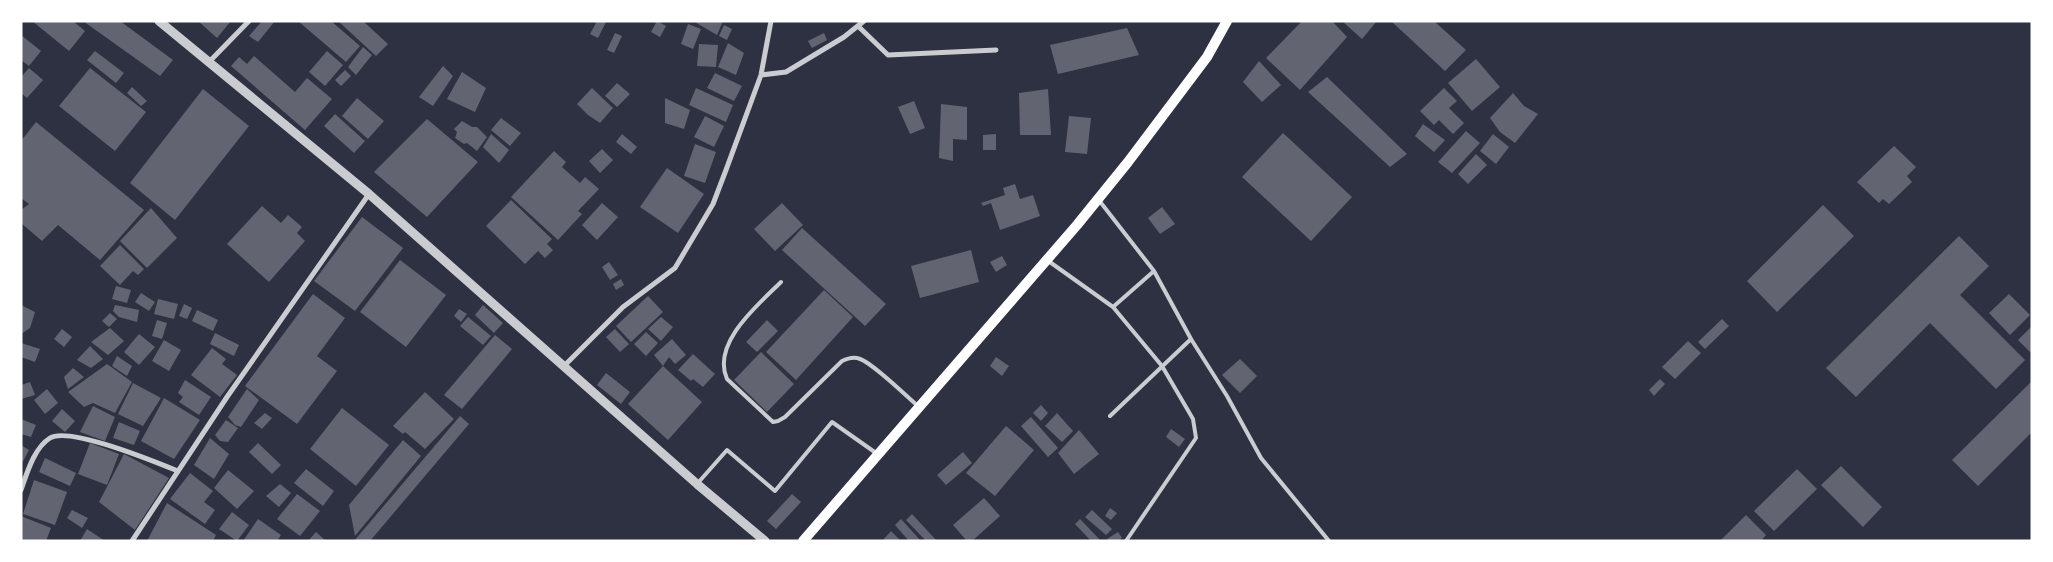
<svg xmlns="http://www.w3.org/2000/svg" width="2053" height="562" font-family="'Exo 2',sans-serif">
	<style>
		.building { fill: #626471 }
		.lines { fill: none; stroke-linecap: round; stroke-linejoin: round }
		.service { stroke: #caccd0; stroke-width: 4 }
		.minor { stroke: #caccd0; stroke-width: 5 }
		.tertiary { stroke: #caccd0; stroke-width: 9 }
		.secondary { stroke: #fff; stroke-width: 10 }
	</style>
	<rect width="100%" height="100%" fill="#2d3142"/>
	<!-- building -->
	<path class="building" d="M32,21H73L85,31L69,51Z
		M83,21H120L173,60L160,76Z
		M198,21H231L217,38Z
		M262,21H275L258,42L249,36Z
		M298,21H331L360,46L346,62Z
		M338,21H363L388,44L376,56Z
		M597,21L606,22L598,38L590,34Z
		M657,21L666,26L660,37L651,32Z
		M693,21H723L717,35Z
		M1302,21H1332L1347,37L1300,90L1266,58Z
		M1342,21H1377L1362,39Z
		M1391,21H1434L1466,50L1445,71Z
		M688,24L701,29L693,49L681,44Z
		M724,25L732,29L727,40L719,36Z
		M1127,28L1139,55L1058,74L1050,45Z
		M615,33L622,36L614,53L607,50Z
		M824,33L827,40L812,48L808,41Z
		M21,35L41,51L29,66L21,60Z
		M728,43L744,53L736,75L718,67Z
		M699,44L718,45L716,67L697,66Z
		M363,47L372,55L356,75L348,67Z
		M95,51L124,73L116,83L87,60Z
		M327,51L343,65L325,86L309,72Z
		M254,56L295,92L307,78L332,99L305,130L231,66L239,57L247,64Z
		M1476,59L1500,87L1472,111L1448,83Z
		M1259,61L1281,85L1262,102L1243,82Z
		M443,66L453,76L433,106L419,97Z
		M29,68L43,80L27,98L21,93V77Z
		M90,68L146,112L115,151L59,106Z
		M345,70L351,76L341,86L335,80Z
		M462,72L486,88L475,112L447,99Z
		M715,73L742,86L734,101L707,88Z
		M1327,77L1407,154L1390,167L1308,92Z
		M617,83L630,94L617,107L605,96Z
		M132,87L147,101L141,106L127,93Z
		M592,88L613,108L600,123L588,115L577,104Z
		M696,88L733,105L726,122L689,105Z
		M1444,88L1457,101L1449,108L1464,123L1453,134L1439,120L1434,125L1420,111Z
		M203,89L249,126L175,220L130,183Z
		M1048,89L1051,135H1020L1019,93Z
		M1513,93L1524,106L1538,114L1515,143L1500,132L1490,118Z
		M357,98L384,121L368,139L342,116Z
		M665,98L690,110L684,129L665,123Z
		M914,101L925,128L910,134L898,107Z
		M941,104L967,107V140L953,139V161L939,158Z
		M335,114L365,141L354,153L324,126Z
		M705,116L724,126L714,147L694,137Z
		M1069,116L1091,118L1087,154L1065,152Z
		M501,118L521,133L510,146L491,130Z
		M427,119L478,162L427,217L374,172Z
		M462,121L472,127H477L487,137L477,151L467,143L464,144L455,138L457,132L454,129Z
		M36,122L144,210L100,260L58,225L42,241L21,223V210L29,204L21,198V141Z
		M1423,124L1445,140L1434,152L1415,136Z
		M1466,131L1480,143L1452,173L1438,162Z
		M1283,133L1352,197L1311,241L1242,177Z
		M491,134L509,150L499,163L483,147Z
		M622,134L637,147L631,154L616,142Z
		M996,134V150H983V135Z
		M1493,134L1509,147L1496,164L1480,151Z
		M695,144L716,152L705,183L684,176Z
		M1894,146L1916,167L1907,176L1912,182L1889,204L1883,199L1879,203L1857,182Z
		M602,149L613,160L600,173L589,161Z
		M554,151L566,162L562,167L580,183L585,177L599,189L578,211L582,214L558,240L511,197Z
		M1476,154L1487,165L1468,184L1458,174Z
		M667,168L704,194L678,233L640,207Z
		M1015,184L1020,199L1033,195L1040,216L1000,230L991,203L983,206L981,203L1005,195L1003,188Z
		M511,200L552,239L547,244L553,250L545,258L538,251L525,264L486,226Z
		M602,203L618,217L597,240L582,225Z
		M782,203L803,225L775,251L754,229Z
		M1823,205L1854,236L1777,312L1747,281Z
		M262,206L281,223L288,215L302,227L297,233L305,241L269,282L227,244Z
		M1162,207L1175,224L1160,234L1148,218Z
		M151,208L177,238L147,268L120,241Z
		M362,217L403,248L355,311L314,281Z
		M802,228L886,304L865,326L782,250Z
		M1959,236L1989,266L1960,295L2025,360L1996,389L1930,323L1856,397L1826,368Z
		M120,245L144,269L138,275L133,271L120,285L100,266Z
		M971,250L979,282L920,298L911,266Z
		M1002,256L1007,265L996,272L990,262Z
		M400,260L446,295L406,347L360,312Z
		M609,262L618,275L610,280L602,267Z
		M621,279L624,285L616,290L613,284Z
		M116,286L131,290L127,303L112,299Z
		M824,290L853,317L796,380L766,352Z
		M141,293L155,302L149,311L135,302Z
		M313,294L345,318L317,356L337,371L297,424L245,386Z
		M2009,294L2030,315L2010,335L1989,313Z
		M648,296L663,312L631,342L616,326Z
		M158,299L178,304L174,319L154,314Z
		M184,304L192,308L187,319L179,316Z
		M21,305L35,312L30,328L21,334Z
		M115,305L139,310L137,322L119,317L113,311Z
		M483,305L503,323L494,333L475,315Z
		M459,309L467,314L461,322L454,316Z
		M197,310L218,320L213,331L192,321Z
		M110,313L117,319L109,327L102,321Z
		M468,317L491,336L483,345L460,326Z
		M661,317L673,327L661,341L648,329Z
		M1722,319L1729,326L1705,349L1698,342Z
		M157,320L167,323L162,339L152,336Z
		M767,320L778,331L757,352L746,342Z
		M2032,326V351L2030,352L2018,340Z
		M110,328L124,341L108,355L91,342Z
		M62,329L72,337L64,347L54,339Z
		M615,329L629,344L620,352L606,337Z
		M646,332L658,343L646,356L634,344Z
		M215,333L239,345L234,356L210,344Z
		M139,334L155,347L139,365L124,352Z
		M495,335L512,349L462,409L444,395Z
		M672,339L686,355L675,364L669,357L663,366L654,355Z
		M164,340L181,350L169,371L152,361Z
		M1688,341L1701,353L1675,379L1662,367Z
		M21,343L40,349L35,362L21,357Z
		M90,346L103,359L91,368L77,360Z
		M212,348L226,359L222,364L237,375L220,397L191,375Z
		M761,352L794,384L767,412L734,380Z
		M693,354L715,374L703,387L693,379L691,381L678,370Z
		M117,356L132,366L127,376L112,366Z
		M996,357L1009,366L1002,376L990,366Z
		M1240,359L1257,376L1240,393L1222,375Z
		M107,364L132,382L115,413L93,403L84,407L68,392Z
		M663,366L702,402L668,440L628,404Z
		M73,368L84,377L68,389L64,377Z
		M606,373L630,392L621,404L597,385Z
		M1660,379L1665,384L1654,396L1649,390Z
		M185,380L211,397L199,415L179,402L183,397L178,393Z
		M2032,381V432L1978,486L1952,460Z
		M30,382L35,395L21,399V385Z
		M133,383L161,398L143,426L118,414Z
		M47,389L58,403L45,414L34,400Z
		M247,389L259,400L241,427L235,425L228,417Z
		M425,392L454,419L425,449L405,432L403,434L393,426Z
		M164,398L200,420L174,459L141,441Z
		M1041,405L1048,413L1041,421L1033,413Z
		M93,406L115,417L105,441L80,432Z
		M342,408L389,445L356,486L310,449Z
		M62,409L75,421L65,432L52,421Z
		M265,413L272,418L262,429L254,423Z
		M1057,413L1073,431L1062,442L1045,426Z
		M460,416L469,424L370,541H354Z
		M1031,417L1058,448L1048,457L1021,426Z
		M21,419L36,425L31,437L21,434Z
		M226,420L238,428L228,442L220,441L215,435Z
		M119,422L140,431L134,445L113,438Z
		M1006,426L1034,450L995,496L966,473Z
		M1171,429L1185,439L1179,447L1166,437Z
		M1079,430L1099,454L1074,474L1058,453Z
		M210,438L229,454L214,479L194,465Z
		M403,440L421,456L355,536L349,505Z
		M90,443L119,454L107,485L78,474Z
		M258,443L281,465L272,474L249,452Z
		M21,445L29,450L21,465Z
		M963,452L972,463L946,485L937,475Z
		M124,454L169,478L135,530L99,502Z
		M45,458L76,473L70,486L39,472Z
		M1841,466L1882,507L1863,527L1821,485Z
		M306,469L334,491L323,506L294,483Z
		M1797,469L1817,489L1774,531L1754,511Z
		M228,470L254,491L237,509L214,488Z
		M190,473L213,491L204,502L215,510L205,524L170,499Z
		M34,480L67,492L55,525L23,514Z
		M280,484L291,493L279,507L266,496Z
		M297,494L320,511L300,536L277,519Z
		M792,494L801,502L776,529L767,521Z
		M984,498L1000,516L972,541H967L953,525Z
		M167,503L216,535L213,541H147Z
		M1110,508L1117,513L1111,520L1105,516Z
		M72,510L88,518L82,528L67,518Z
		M1092,510L1112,529L1106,535L1085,517Z
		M232,512L249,525L237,541L219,529Z
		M912,514L937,541H926L906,520Z
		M1746,515L1766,535L1761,541H1720Z
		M21,516L51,528L46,541H21Z
		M258,519L281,535L277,541H243Z
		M901,519L921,541H909L895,525Z
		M1080,519L1101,541H1091L1075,524Z
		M87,529L105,541H80Z
		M891,531L901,541H882Z
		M316,532L326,541H308Z
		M1118,532L1122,538L1118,541H1109L1107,539Z"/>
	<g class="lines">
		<!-- service -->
		<path class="service" d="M1098,199L1154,271L1191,339L1227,396L1261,458L1329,541
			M1047,260L1113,307L1162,366L1193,419L1196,438L1126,541
			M781,282C759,304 711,343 727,379L773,422L778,421L785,417L842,361C846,359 852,357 857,358C870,360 906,396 918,406
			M1113,307L1154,271
			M1110,416L1191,339
			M697,484L727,450L775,491L832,422L876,453"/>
		<!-- minor -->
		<path class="minor" d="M859,27L888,55L996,50
			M208,63L249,21
			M761,75L786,72L844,37L864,21
			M564,366L623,307L675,268L713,204L726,170L761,75L771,21
			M21,490C27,473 34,448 50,438C69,426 156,462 178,471
			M132,541L227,397L369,194"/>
		<!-- tertiary -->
		<path class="tertiary" d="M159,21L369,194L697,484L765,541"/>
		<!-- secondary -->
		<path class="secondary" d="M803,541L1077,225L1128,162L1207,57L1227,21"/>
	</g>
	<!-- border -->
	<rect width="2053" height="562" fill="none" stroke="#ffffff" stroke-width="45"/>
</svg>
